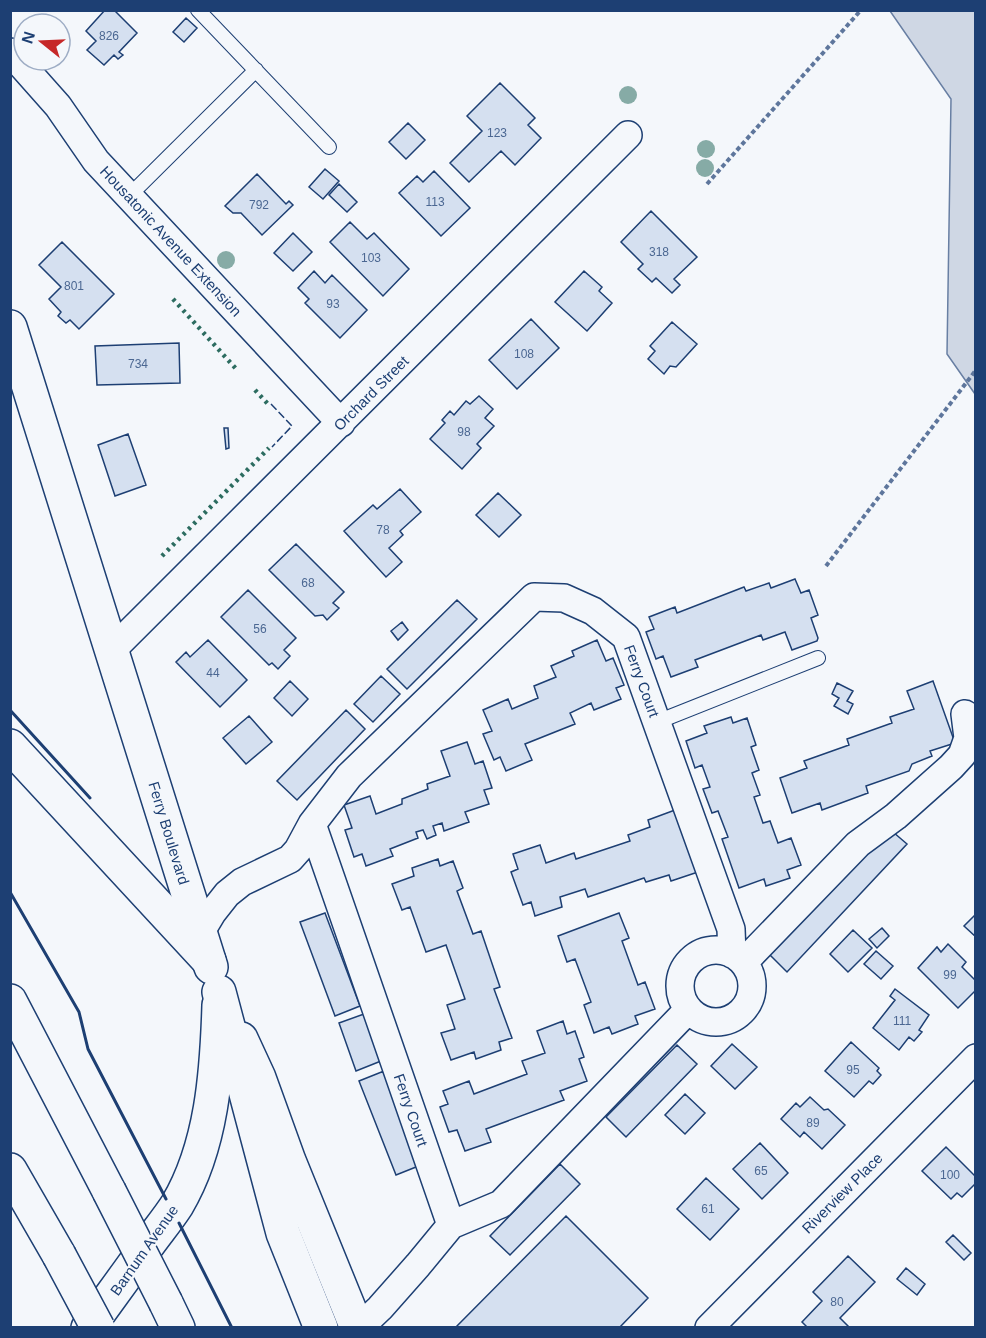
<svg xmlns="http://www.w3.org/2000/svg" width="986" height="1338" font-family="Helvetica,sans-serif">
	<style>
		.water { fill: #cfd7e4; stroke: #687fa3; stroke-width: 1.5 }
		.building { fill: #d5e0f0; stroke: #1d3f73; stroke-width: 1.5 }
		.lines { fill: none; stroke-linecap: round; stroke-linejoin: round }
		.service-casing { stroke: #1d3f73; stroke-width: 16 }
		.minor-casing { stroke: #1d3f73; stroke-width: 30 }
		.primary-casing { stroke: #1d3f73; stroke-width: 36 }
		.motorway-casing { stroke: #1d3f73; stroke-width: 36 }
		.path { stroke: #5e769c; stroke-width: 4; stroke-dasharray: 4.5 3; stroke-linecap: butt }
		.service { stroke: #f4f7fb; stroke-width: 14 }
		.minor { stroke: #f4f7fb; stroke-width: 27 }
		.primary { stroke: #f4f7fb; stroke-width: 33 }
		.motorway { stroke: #f4f7fb; stroke-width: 33 }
		.motorway-bridge-casing { stroke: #1d3f73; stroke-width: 36; stroke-linecap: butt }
		.motorway-bridge { stroke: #f4f7fb; stroke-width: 33 }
		.hedge { stroke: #2c6c60; stroke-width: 4.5; stroke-dasharray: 3 4.5; stroke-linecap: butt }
		.fence { stroke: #1d3f73; stroke-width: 1.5; stroke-dasharray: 8 3; stroke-linecap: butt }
		.wall { stroke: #1d3f73; stroke-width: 3 }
		.tree { fill: #86aba6 }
		.labels { text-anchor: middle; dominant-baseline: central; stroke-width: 4.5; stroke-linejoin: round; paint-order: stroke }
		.number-label { font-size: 12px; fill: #4b6792 }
		.street-label { font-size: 15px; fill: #1d3f73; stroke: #f4f7fb }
	</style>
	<rect width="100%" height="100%" fill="#f4f7fb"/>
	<!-- water -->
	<path class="water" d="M890,11H975V394L947,354L951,99Z"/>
	<!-- building -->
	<path class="building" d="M105,10H114L137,33L119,52L123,55L118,59L114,55L104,65L87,50L96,41L86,31Z
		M186,18L197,28L184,42L173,32Z
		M500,83L535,118L528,125L541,138L515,165L501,151L469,182L450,163L482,131L467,116Z
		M408,123L425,140L406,159L389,142Z
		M325,169L339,181L323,199L309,187Z
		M434,171L470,208L441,236L399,193L417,176L423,182Z
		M257,174L286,204L289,201L293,205L262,235L241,213H233L225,206Z
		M339,184L357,202L347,212L329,195Z
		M651,211L697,257L674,279L680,285L672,293L656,278L652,282L638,269L643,264L621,242Z
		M350,222L367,239L374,233L409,269L383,296L330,242Z
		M293,233L312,252L293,271L274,253Z
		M62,242L114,294L79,329L70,320L66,323L58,316L61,312L49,299L61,287L39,265Z
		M314,271L325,283L332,275L367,310L340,338L305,303L309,299L298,288Z
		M584,271L602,287L599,291L612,303L587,331L555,302Z
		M531,319L559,348L517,389L489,360Z
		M672,322L697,344L676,367L670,366L664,374L648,359L655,351L650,346Z
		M179,343L180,383L97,385L95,346Z
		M479,396L493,409L485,418L494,426L477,444L481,448L462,469L430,439L445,423L442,420L450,411L454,415L466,401L470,404Z
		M224,428H228L229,448L226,449Z
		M128,434L146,485L115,496L98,445Z
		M400,489L421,512L400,531L403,535L389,548L402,562L386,577L344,531L373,505L377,509Z
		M498,493L521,515L499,537L476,515Z
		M296,544L344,592L333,603L339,608L327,620L323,615L315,616L269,570Z
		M795,579L801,593L809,590L818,615L811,618L818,638L817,641L792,650L785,632L763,640L761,635L695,660L698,667L671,677L663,656L656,659L646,632L654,629L649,617L675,607L677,613L744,587L746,591L769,583L771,588Z
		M248,590L296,638L284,650L290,656L278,669L272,663L269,665L221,617Z
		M457,600L477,619L407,689L387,669Z
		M402,622L408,630L398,640L391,631Z
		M208,640L247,680L220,707L176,662L186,652L190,657Z
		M597,640L606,661L613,658L624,685L616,688L621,699L594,710L591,703L570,713L575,724L525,744L532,760L506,771L500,757L494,760L483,734L492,731L483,710L508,699L512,709L538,698L534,686L556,677L551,666L574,656L572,651Z
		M381,676L400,694L373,722L354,704Z
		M290,681L308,699L292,716L274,698Z
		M933,681L955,743L930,751L932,756L912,764L909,771L866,786L868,793L822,810L820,803L792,813L780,778L807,768L804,761L849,745L847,739L892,723L890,717L914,709L907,691Z
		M837,683L853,691L847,701L853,704L848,714L834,706L839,698L832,694Z
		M346,710L365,729L297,800L277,781Z
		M249,716L272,742L246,764L223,738Z
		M731,717L733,723L747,718L756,745L751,747L759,770L752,773L760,795L754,797L763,823L770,821L778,843L791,838L801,865L787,870L790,878L766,886L764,879L739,888L722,839L728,837L718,811L712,813L703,789L710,787L702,765L695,768L686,741L707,733L704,726Z
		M467,742L475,764L483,761L492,788L484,790L489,804L465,812L469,822L444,831L442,823L433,826L436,835L427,839L423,830L416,832L418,838L390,849L393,856L366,866L362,854L354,857L345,830L352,828L344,805L370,796L376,814L402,804V799L428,789L427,784L450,776L441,751Z
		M675,810L698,872L671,881L669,875L646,882L644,878L588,897L585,889L560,897L562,907L535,916L531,902L523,905L511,872L518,869L513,854L540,845L546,863L574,853L576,859L630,841L628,835L650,827L648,820Z
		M886,826L907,844L787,972L768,953Z
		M438,859L440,866L453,861L463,888L457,891L473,934L481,931L500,987L494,989L512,1038L499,1042L501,1050L476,1059L474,1052L451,1060L441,1033L455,1029L447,1005L465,999L446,945L426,952L410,907L402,910L392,884L414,876L412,868Z
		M325,913L360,1006L335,1016L300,922Z
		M619,913L629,938L622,941L638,985L645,982L655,1009L635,1016L638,1024L612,1034L609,1027L594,1033L584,1005L591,1002L575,959L567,962L558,936Z
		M976,914V937L964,926Z
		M882,928L889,936L877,948L869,939Z
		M853,930L872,948L848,972L830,954Z
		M948,944L966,962L962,967L976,981V990L958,1008L918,968L937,947L941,952Z
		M876,951L893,966L881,979L864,964Z
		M895,989L929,1015L919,1030L922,1032L914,1041L909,1037L899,1050L873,1028L895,1000L890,996Z
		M364,1014L381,1061L356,1071L339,1023Z
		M563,1021L567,1034L575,1031L584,1057L579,1059L587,1081L560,1091L564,1100L486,1129L491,1142L465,1151L457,1130L449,1132L440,1107L448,1104L443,1091L469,1081L474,1094L527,1074L522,1061L545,1053L537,1031Z
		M851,1042L879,1068L877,1071L881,1075L873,1084L869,1081L854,1097L825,1071Z
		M732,1044L757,1067L735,1089L711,1066Z
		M677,1045L697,1064L626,1137L606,1117Z
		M384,1071L421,1165L396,1175L359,1081Z
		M685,1094L705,1113L685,1134L665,1115Z
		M810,1097L824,1110L828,1109L845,1125L822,1149L804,1132L800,1137L781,1119L796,1103L800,1107Z
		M760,1143L788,1173L762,1199L733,1169Z
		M946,1147L976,1177V1183L962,1197L957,1193L951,1199L922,1171Z
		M560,1164L580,1184L510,1255L490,1236Z
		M706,1178L739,1209L710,1240L677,1209Z
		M566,1216L648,1298L619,1328H455Z
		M953,1235L971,1253L964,1260L946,1242Z
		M848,1256L875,1282L840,1318L850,1328H808L802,1322L822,1301L813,1292Z
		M906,1268L925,1284L917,1295L897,1279Z"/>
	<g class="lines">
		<defs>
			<path id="service" d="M198,10L329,147
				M129,196L256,70
				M657,722L818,658"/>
			<path id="minor" d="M10,52L58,106L96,161L341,423
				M112,650L628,135
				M312,824L451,1225
				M200,933L212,913L227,894L242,882L290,859L298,850L312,824L349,776L534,597L564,598L593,611L626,637L731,929L732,954
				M680 986a36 36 0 1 1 72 0a36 36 0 1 1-72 0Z
				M744,962L858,844L896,816L951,767L962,755L968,738L965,714
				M359,1328L380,1308L418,1265L451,1225L501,1204L688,1010
				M709,1328L976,1058"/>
			<path id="primary" d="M10,327L211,967
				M241,1039L259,1078L289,1161L357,1328
				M88,1328C108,1300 128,1273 147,1246C157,1232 168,1219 177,1205C212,1146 217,1072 219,1005"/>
			<path id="motorway" d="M10,746L209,961
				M219,992L283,1233L321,1328
				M10,1001L109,1191
				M10,1170L59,1255
				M166,1303L178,1328"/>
		</defs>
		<!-- service casing -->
		<use href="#service" class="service-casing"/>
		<!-- minor casing -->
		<use href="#minor" class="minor-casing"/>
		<!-- primary casing -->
		<use href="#primary" class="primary-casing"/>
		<!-- motorway casing -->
		<use href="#motorway" class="motorway-casing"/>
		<!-- path -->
		<path class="path" d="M707,184L861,10
			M826,566L976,370"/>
		<!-- service -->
		<use href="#service" class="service"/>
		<!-- minor -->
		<use href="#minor" class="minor"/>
		<!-- primary -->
		<use href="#primary" class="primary"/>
		<!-- motorway -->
		<use href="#motorway" class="motorway"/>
		<defs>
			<path id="motorway-bridge" d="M109,1191L166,1303
				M59,1255L98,1328"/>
		</defs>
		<!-- motorway-bridge casing -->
		<use href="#motorway-bridge" class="motorway-bridge-casing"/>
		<!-- motorway-bridge -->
		<use href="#motorway-bridge" class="motorway-bridge"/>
		<!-- hedge -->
		<path class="hedge" d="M173,299L238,371
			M255,390L268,404
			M162,556L269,448"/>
		<!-- fence -->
		<path class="fence" d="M271,404L292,426L272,447"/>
		<!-- wall -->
		<path class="wall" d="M10,710L90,798
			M10,892L79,1012L88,1049L166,1199
			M179,1223L232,1328"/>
	</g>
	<!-- trees -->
	<g class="tree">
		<circle cx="628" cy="95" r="9"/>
		<circle cx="706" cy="149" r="9"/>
		<circle cx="705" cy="168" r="9"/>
		<circle cx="226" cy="260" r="9"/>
	</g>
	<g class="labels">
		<!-- number labels -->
		<g class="number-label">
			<text x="109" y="36">826</text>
			<text x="497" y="133">123</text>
			<text x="435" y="202">113</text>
			<text x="259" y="205">792</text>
			<text x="659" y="252">318</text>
			<text x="371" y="258">103</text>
			<text x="74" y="286">801</text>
			<text x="333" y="304">93</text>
			<text x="524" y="354">108</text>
			<text x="138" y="364">734</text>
			<text x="464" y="432">98</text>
			<text x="383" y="530">78</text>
			<text x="308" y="583">68</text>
			<text x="260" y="629">56</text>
			<text x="213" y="673">44</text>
			<text x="950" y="975">99</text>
			<text x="902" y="1021">111</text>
			<text x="853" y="1070">95</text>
			<text x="813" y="1123">89</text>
			<text x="761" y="1171">65</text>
			<text x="950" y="1175">100</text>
			<text x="708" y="1209">61</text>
			<text x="837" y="1302">80</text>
		</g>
		<!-- street labels -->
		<g class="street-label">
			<text transform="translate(171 241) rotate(47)">Housatonic Avenue Extension</text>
			<text transform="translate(371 393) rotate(-45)">Orchard Street</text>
			<text transform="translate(642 681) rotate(70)">Ferry Court</text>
			<text transform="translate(169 833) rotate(73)">Ferry Boulevard</text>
			<text transform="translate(411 1110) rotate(71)">Ferry Court</text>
			<text transform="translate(842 1193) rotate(-45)">Riverview Place</text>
			<text transform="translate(144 1250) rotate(-55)">Barnum Avenue</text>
		</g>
	</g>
	<!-- border -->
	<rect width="986" height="1338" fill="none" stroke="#1d3f73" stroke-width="24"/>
	<!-- north arrow -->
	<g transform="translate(42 42) rotate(288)"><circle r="28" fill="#f4f7fb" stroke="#9eadc5" stroke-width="1.5"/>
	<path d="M0-4.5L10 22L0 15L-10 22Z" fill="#c62828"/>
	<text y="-9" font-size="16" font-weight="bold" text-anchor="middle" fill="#1d3f73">N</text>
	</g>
</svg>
